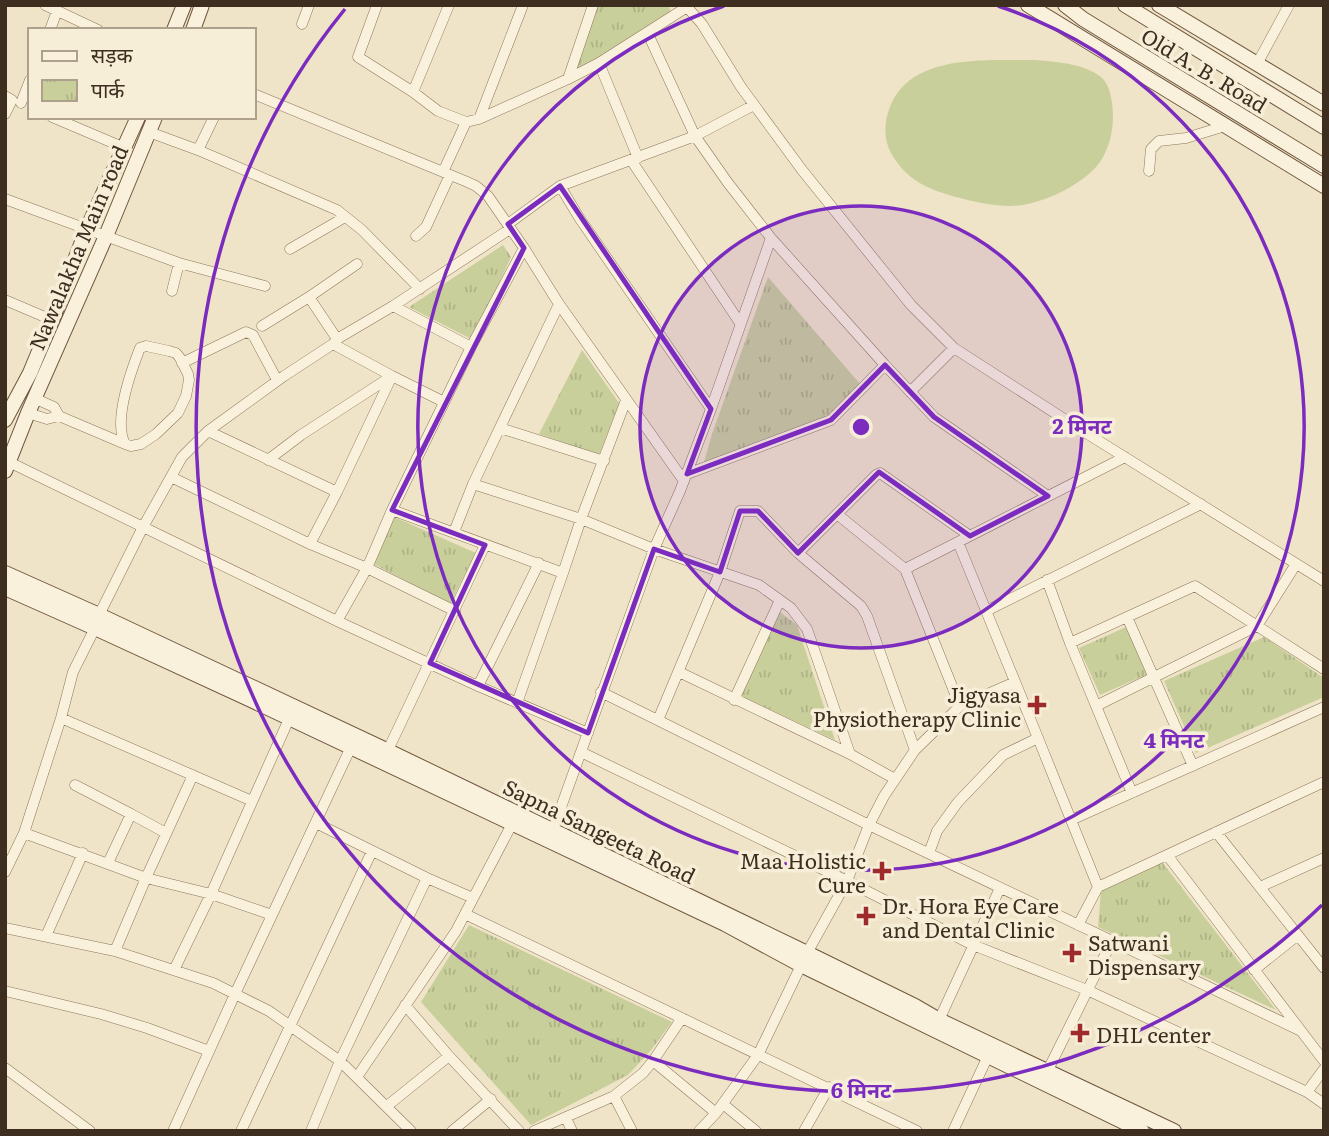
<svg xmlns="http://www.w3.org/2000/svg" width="1329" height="1136" font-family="Literata,'Noto Sans Devanagari',serif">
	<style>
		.park { fill: url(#park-tufts) }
		.pitch { fill: #c9cf9b }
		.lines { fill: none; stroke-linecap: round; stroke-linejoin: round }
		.street-casing { stroke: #8d765c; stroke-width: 11 }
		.secondary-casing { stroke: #6f573f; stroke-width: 16 }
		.street { stroke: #faf1dc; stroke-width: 10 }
		.secondary { stroke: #faf1dc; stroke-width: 14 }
		.marked { fill: none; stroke: #7b2cbf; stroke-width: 5; stroke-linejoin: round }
		.ring { fill: none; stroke: #7b2cbf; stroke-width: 3.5 }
		.poi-dot { fill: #9e2a2b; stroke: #f7eed8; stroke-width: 2.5 }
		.labels { text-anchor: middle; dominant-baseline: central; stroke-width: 7; stroke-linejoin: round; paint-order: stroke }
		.street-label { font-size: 21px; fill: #3d2e20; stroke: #f7eed8 }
		.poi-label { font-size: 21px; fill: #3d2e20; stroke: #f7eed8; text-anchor: start }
		.centre { fill: #7b2cbf; stroke: #f7eed8; stroke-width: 3.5 }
		.ring-label { font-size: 21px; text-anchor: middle; font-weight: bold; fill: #7b2cbf; stroke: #f7eed8; stroke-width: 7; stroke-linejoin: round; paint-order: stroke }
	</style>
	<defs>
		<pattern id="park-tufts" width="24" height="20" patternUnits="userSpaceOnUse" patternTransform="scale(1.75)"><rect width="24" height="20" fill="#c9cf9b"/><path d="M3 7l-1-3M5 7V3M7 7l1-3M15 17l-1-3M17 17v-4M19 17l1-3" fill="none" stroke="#aeb285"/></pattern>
	</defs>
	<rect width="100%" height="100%" fill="#f0e4c8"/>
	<!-- park -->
	<path class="park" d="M593,5H669L671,18L568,79Z
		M503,245L511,257L473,340L409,307Z
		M768,277L861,385L832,418L704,462L712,434Z
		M582,350L619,403L599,455L539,434Z
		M392,516L476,553L450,604L372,563Z
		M780,612L797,625L835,740L741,696Z
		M1126,627L1148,674L1100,695L1079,648Z
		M1264,637L1324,678V697L1196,753L1164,681Z
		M1162,862L1276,1010L1098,927L1101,891Z
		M469,925L672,1022L652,1049L628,1075L531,1125L421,1002Z"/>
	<!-- pitch -->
	<path class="pitch" d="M1035,60C1056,62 1083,63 1101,77C1111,85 1113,105 1113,116C1113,132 1109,149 1100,162C1085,183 1048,201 1023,205C1003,208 979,203 960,198C933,191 910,183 894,158C885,145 883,128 888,113C906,52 985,61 1035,60Z"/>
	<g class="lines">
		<defs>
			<path id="street" d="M45,5L98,30
				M377,5L358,57L413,92L438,111L466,122L479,119L568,79L599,63L687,7
				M683,5L687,7L702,24L741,87L802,170L911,305L954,348L1086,433L1324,581
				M302,24L309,5
				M50,30L57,11
				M648,34L695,136L728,183L771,238L885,365L934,417L1048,496
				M599,63L638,158
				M1257,64L1289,5
				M568,79L593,5
				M413,92L449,5
				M254,94L465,181L476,186L488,196L524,248L559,304L684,481
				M5,96L12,100L5,114
				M21,103L30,80
				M52,117L125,148
				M479,119L523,5
				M149,132L198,150L337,210L362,230L420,289
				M198,150L214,117
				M631,160L740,323
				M1149,171L1151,149L1159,141L1186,138L1225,126
				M443,172L466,122
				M560,186L580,219L711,409
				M5,199L179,263L265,286
				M508,224L560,186L695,136L754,105
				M416,236L426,227L450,175
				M290,249L345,217
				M172,291L179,263
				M309,297L337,339
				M5,300L52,320
				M393,306L471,347
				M262,326L309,297L357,264
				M333,344L392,376L444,402
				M182,363L246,332L253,335L277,380
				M910,392L954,348
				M36,399L54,407L59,416L125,444L131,446L141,444L156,434L178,413L186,396L189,380L188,374L180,358L176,353L169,351L146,346L140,348C131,371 113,421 125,444
				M28,413L47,419L59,416
				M500,428L604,461
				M208,431L337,492
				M268,460L301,435L392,376
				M9,462L337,621L478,686L588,733
				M687,474L831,420L885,365
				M171,477L310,544L367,568L455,611
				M473,484L581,519L654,549L759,585L791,608L807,629L850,754
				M392,510L563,573
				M838,515L905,569L960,706
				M454,532L473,484L559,304
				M958,542L1038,738L1098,887
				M310,544L337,492L392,376
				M798,553L876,475L880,473L970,536
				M905,569L1125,457
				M1047,580L1070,643L1132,793
				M986,611L1201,504
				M99,615L143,527L182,457L208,431L284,376L333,344L337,339L393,306L510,229
				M1127,617L1193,766
				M337,621L367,568L392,510L471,347L524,248
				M1070,643L1195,586L1324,669
				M679,672L850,754L895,779
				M478,686L539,563
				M601,692L869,825L1301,1031
				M734,700L780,600
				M517,703L563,573L581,519L626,400
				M1096,706L1257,626L1296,564
				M61,718L252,801
				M658,720L720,572L740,511H758L798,553L861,606L867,616L915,750
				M388,750L485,545
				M581,752L847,881L973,945L1087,990L1307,1092L1324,1104
				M75,785L131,814L108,863
				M131,814L166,833
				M1071,820L1324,707
				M316,823L427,878L473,898
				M1216,832L1324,968
				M24,833L146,878L211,894L272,915
				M551,835L654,549L680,491L711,409L771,238
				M929,853L937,831L958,802L980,779L1003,755L1038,738
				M1167,855L1324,1061
				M5,872L24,833L61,718L73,672L95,628
				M1260,887L1324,858
				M465,914L917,1131
				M1078,925L1098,887L1324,782
				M5,928L115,951L213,983L269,1011L340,1061L411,1131
				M46,936L83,853
				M115,951L146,878L193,775
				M174,970L211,894L289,719
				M1254,970L1298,935
				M5,991L101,1014L147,1028L209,1051
				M405,1005L449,1056L519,1131
				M939,1020L1000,888
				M653,1061L716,1113
				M5,1068L90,1131
				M1045,1076L1112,941
				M357,1077L456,931L512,824
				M1307,1092L1324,1069
				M614,1096L632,1131
				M723,1104L756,1131
				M387,1106L449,1056
				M566,1118L572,1131
				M173,1131L235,994L351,747
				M241,1131L372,851
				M311,1131L340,1061L427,878
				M452,1131L491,1099
				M534,1131L614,1096L643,1073L653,1061L682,1018
				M699,1131L716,1113L758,1055L807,953L847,881L869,825L884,796L915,750L960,706L1015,682
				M804,1131L829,1087
				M953,1131L988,1056"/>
			<path id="secondary" d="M1028,5L1324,186
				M1065,5L1083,19L1324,166
				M1125,5L1324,127
				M1159,5L1324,104
				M174,30L184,5
				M193,30L202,5
				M5,420L30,373L52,320L87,229L138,117
				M5,471L28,413L106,236L155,117
				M5,573L99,615L380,747L807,953L915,1006L939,1020L1174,1131
				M5,588L95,628L251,700L725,924L801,965L1142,1131"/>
		</defs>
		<!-- street casing -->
		<use href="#street" class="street-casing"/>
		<!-- secondary casing -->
		<use href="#secondary" class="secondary-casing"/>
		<!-- street -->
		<use href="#street" class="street"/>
		<!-- secondary -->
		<use href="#secondary" class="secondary"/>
	</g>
	<!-- marked area -->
	<path class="marked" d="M560,186L711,409L687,474L831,420L885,365L934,417L1048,496L970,536L879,472L798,553L758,511H740L720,572L654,549L588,733L430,663L485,545L392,510L524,248L508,224Z"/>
	<!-- distance rings -->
	<circle cx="861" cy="427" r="221" fill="#7b2cbf" fill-opacity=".12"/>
	<g class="ring">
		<circle cx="861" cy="427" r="221"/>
		<path d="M998 6A443 443 0 1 1 724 6"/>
		<path d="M1322 905A664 664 0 0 1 345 9"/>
	</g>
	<!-- markers -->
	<g class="poi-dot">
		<path d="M1033.5 694.5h7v7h7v7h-7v7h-7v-7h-7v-7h7z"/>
		<path d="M878.5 860.5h7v7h7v7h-7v7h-7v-7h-7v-7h7z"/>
		<path d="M862.5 905.5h7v7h7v7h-7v7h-7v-7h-7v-7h7z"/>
		<path d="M1068.5 942.5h7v7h7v7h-7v7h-7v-7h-7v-7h7z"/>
		<path d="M1076.5 1022.5h7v7h7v7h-7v7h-7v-7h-7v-7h7z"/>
	</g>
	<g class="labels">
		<!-- street labels -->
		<g class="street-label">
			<text transform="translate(1205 69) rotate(31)">Old A. B. Road</text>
			<text transform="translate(77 247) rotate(-67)">Nawalakha Main road</text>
			<text transform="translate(600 830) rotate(26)">Sapna Sangeeta Road</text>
		</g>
		<!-- poi labels -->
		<g class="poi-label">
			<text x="1021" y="693" text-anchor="end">Jigyasa<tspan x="1021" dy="24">Physiotherapy Clinic</tspan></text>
			<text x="866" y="859" text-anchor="end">Maa Holistic<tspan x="866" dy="24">Cure</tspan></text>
			<text x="882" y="904">Dr. Hora Eye Care<tspan x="882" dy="24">and Dental Clinic</tspan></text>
			<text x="1088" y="941">Satwani<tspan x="1088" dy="24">Dispensary</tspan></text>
			<text x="1096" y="1033">DHL center</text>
		</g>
	</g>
	<circle cx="861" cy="427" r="10" class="centre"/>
	<g class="ring-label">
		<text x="1082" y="434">2 मिनट</text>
		<text x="1174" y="748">4 मिनट</text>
		<text x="861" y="1098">6 मिनट</text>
	</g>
	<!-- border -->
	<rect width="1329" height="1136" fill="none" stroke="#3d2e20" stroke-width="14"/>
	<!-- legend -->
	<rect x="28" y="28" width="228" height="91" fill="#f7eed8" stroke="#ada18e" stroke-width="2"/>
	<rect x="42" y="51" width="35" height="10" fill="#faf1dc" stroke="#ada18e" stroke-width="2"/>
	<text x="91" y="63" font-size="21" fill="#3d2e20">सड़क</text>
	<rect x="42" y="80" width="35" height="21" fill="url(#park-tufts)" stroke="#ada18e" stroke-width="2"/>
	<text x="91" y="98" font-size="21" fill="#3d2e20">पार्क</text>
</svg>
